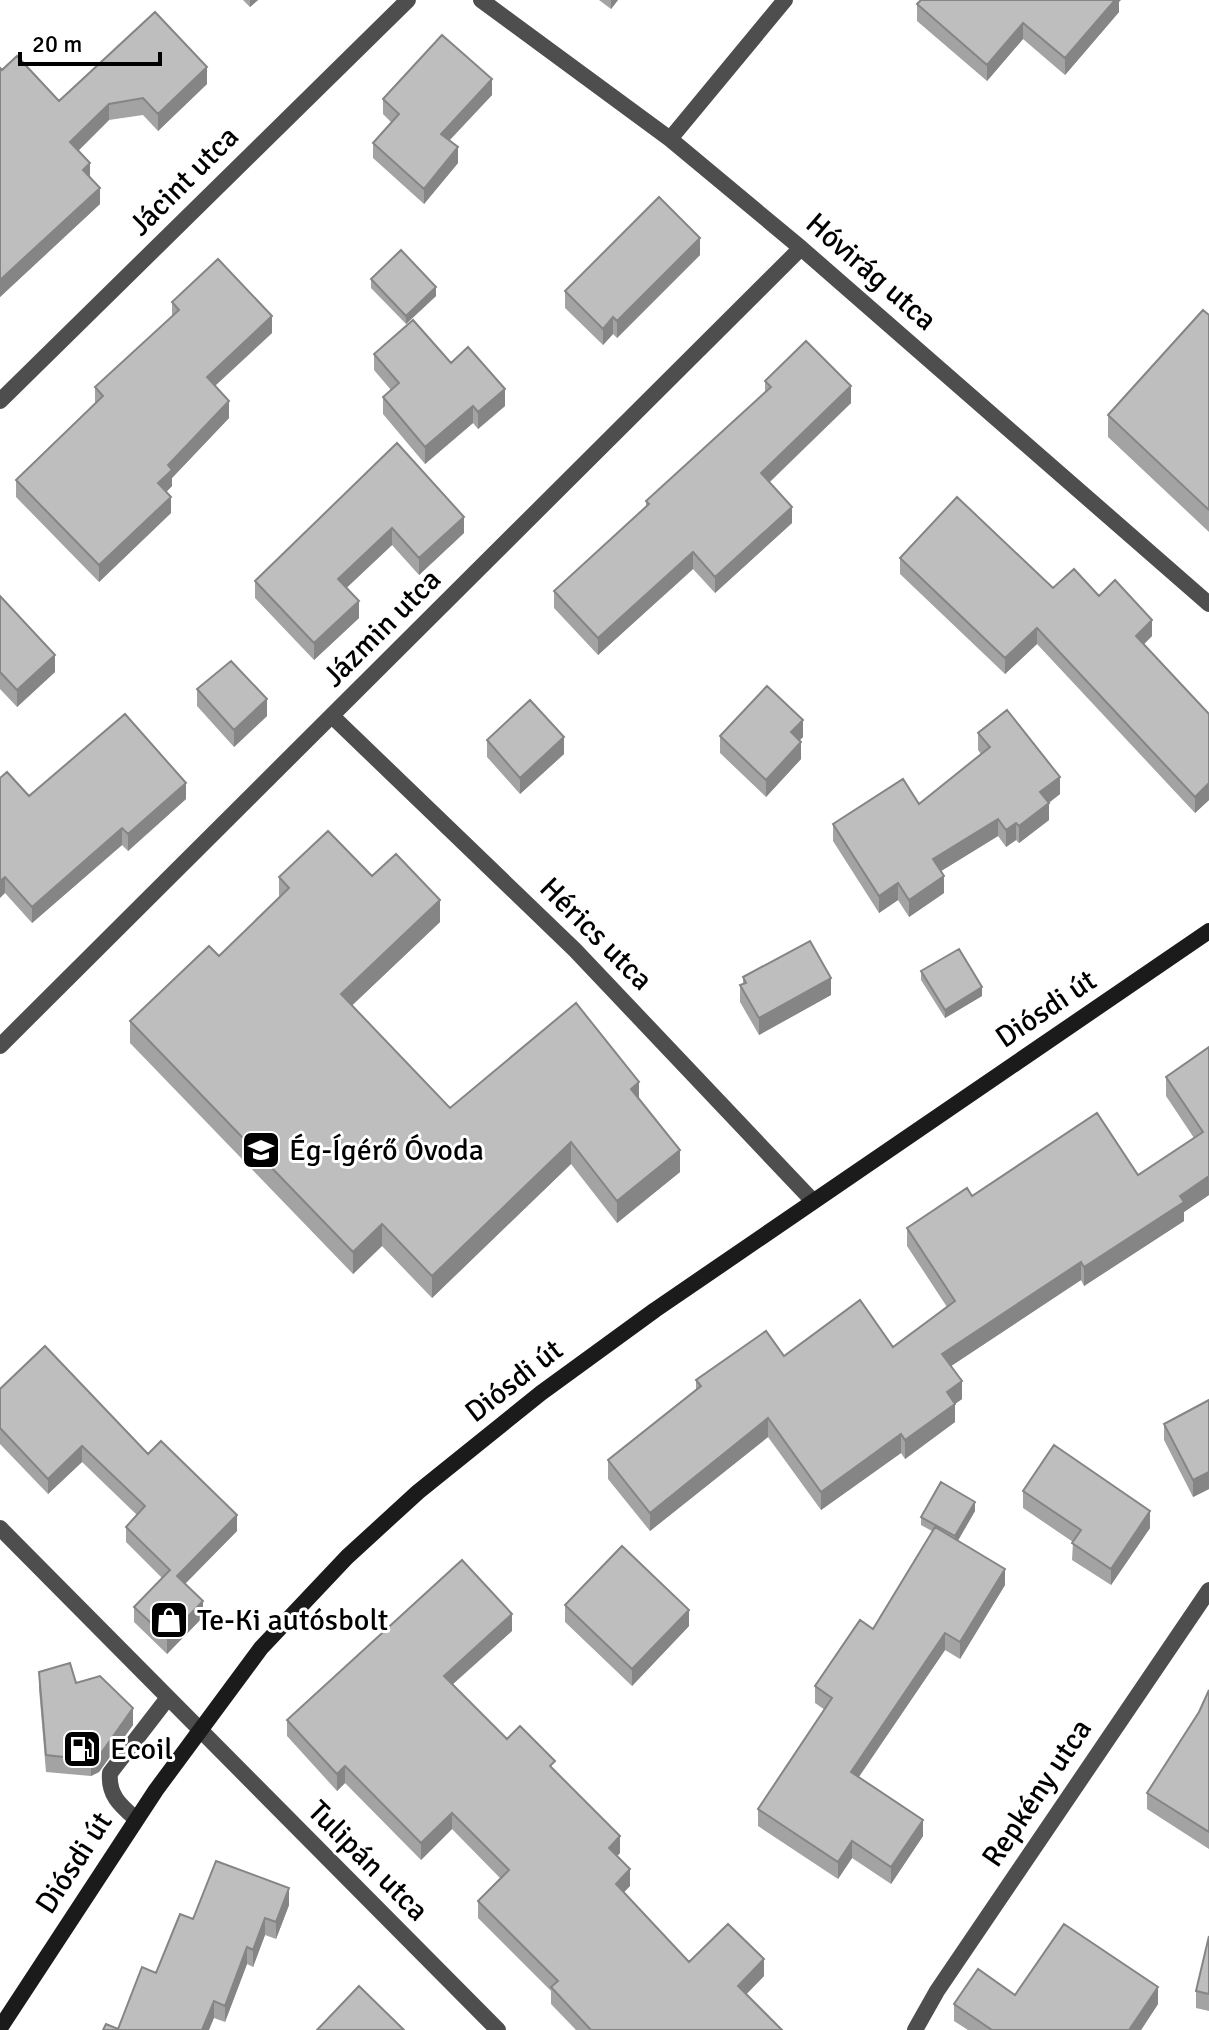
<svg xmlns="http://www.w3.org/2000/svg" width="1209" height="2030" font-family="Signika,sans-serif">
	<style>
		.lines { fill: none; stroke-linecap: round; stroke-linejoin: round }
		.service { stroke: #4e4e4e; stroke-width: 16 }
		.minor { stroke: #4e4e4e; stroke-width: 16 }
		.secondary { stroke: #1b1b1b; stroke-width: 16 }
		.wall { fill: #a3a3a3 }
		.shaded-wall { fill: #858585 }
		.building { fill: #bebebe; stroke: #858585; stroke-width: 2 }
		.labels { text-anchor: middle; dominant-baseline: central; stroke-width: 6; stroke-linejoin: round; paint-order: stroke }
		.street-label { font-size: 30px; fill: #000; stroke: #fff }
		.poi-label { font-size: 30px; fill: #000; stroke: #fff; text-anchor: start }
	</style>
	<rect width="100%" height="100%" fill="#fff"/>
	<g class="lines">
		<!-- service -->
		<path class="service" d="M136,1819C120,1805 108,1795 110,1773L167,1699"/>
		<!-- minor -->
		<path class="minor" d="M481,0L670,139L801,248L1209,604
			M670,139L785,0
			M0,401L408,0
			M333,717L575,950L812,1200
			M0,1046L801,248
			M0,1528L498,2030
			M915,2030L937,1991L1209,1590"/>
		<!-- secondary -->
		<path class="secondary" d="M0,2028L156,1790L261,1648L347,1557L418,1492L541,1393L655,1310L1209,931"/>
	</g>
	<!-- wall -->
	<path class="wall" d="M243,0H258L250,7Z
		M599,0H618L611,9Z
		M1119,2V12L1065,75L1023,39L987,81L917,21V4Z
		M0,68L59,101L207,84L158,131L143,115L109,120L78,151L100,204L0,297Z
		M492,95L450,140L458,163L424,204L373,158V143L392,123L383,114V99Z
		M700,255L617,338L613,334L603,345L565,308V291Z
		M371,279L436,296L406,324L371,288Z
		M172,302L272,333L215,386L229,418L172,478V486L166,492L171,513L99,582L16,497V480L95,404V387L172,317Z
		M1209,315V532L1108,437V415Z
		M374,354L451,363L505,406L478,429L473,423L425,464L383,414V397L391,390L374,370Z
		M765,381L851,403L770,482L792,523L715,593L693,569L598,655L554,608V591L646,508V501L765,392Z
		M397,443L464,533L419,575L392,545L346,588L359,618L314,660L255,598V581Z
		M900,558L1099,596L1152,636L1144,644L1209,714V800L1195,813L1037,644L1005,674L900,574Z
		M0,596L55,672L17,707L0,689Z
		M197,689L267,716L234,747L197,706Z
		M978,733L1060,794L1049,803V820L1019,843L1016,840L1006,847L998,836L941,871L944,893L909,917L898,900L879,913L833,841V824L919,804L981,754L978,750Z
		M720,736L803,737L800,740L801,759L766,797L720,753Z
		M487,740L564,754L520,794L487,757Z
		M0,778L29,796L186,799L128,851L122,845L32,923L5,893Z
		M372,876L440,922L352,1005L450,1108L639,1099L680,1172L617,1223L571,1164L432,1298L382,1246L353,1274L130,1043V1021L219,956L279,898V877Z
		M921,971L982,996L945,1018L921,980Z
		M743,977L831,995L759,1035L740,1002V985L743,984Z
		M1209,1047V1195L1184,1212V1221L1084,1286L1081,1280L951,1366L962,1399L955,1404V1422L905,1459L901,1453L821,1510L768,1437L650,1531L608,1479V1460L696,1390V1380L784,1356L893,1347L947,1307L907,1246V1228L972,1196L1138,1175L1194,1138L1166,1096V1077Z
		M0,1389L148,1454L237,1531L185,1584L203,1617L167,1654L134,1622V1607L162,1578L126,1542V1527L137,1515L82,1462L48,1494L0,1444Z
		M1209,1400V1489L1193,1497L1164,1440V1424Z
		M1023,1491L1150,1528L1111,1585L1072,1560L1073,1542L1023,1508Z
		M975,1511L958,1541L1005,1585L960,1659L945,1650L859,1777L923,1836L891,1884L852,1858L838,1879L758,1826V1809L825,1710L815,1703V1686L873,1629L932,1531L921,1525V1517Z
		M565,1605L689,1626L632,1686L565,1622Z
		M512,1631L453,1684L507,1739L555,1770L620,1853L617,1856L630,1886L624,1892L689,1962L764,1976L746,1994L782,2030H576L551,2004V1991L478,1918V1901L500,1878L452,1829L421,1860L345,1783L337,1791L287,1736V1720Z
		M39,1672L76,1683L133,1725L99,1772L91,1776L46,1772L39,1689Z
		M1209,1690V1849L1147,1809V1793L1199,1712Z
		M289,1905L276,1939L265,1935L253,1967L247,1964L225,2022L214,2018L118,2029L193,1919Z
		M1209,1936V2011L1196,2008V1991Z
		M1015,1995L1158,2004L1141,2030H968L954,2021V2004Z"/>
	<!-- shaded-wall -->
	<path class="shaded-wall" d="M250,0H258L250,7Z
		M611,0H618L611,9Z
		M1114,0H1121L1119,2V12L1065,75V58Z
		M1023,23V39L987,81V65Z
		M207,67V84L158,131V114Z
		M492,79V95L441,149V134Z
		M109,104V120L70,159V142Z
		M458,147V163L424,204V189Z
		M90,163V180L83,170Z
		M100,188V204L0,297V280Z
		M700,238V255L617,338V321Z
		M436,287V296L406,324V316Z
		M272,316V333L207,393V377Z
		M613,317V334L603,345V329Z
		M851,386V403L761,490V473Z
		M505,389V406L478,429V412Z
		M229,401V418L172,478V486L158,500V483L168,465Z
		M473,406V423L425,464V447Z
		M171,497V513L99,582V565Z
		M792,507V523L715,593V577Z
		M464,517V533L419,575V558Z
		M392,528V545L338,596V579Z
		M693,552V569L598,655V638Z
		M359,601V618L314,660V643Z
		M1152,620V636L1136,652V636Z
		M1037,628V644L1005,674V658Z
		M55,655V672L17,707V690Z
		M267,699V716L234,747V730Z
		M803,720V737L791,748V732Z
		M564,737V754L520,794V778Z
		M801,742V759L766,797V780Z
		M1060,777V794L1040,809V792Z
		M186,783V799L128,851V834Z
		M1209,783V800L1195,813V797Z
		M1049,803V820L1019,843V826Z
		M998,819V836L933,876V859Z
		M1016,823V840L1006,847V830Z
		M122,828V845L32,923V907Z
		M944,876V893L909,917V900Z
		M5,877V893L0,898V881Z
		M898,883V900L879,913V896Z
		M440,900V922L341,1016V994Z
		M831,978V995L759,1035V1018Z
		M982,987V996L945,1018V1010Z
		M639,1082V1104L631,1089Z
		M571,1142V1164L432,1298V1276Z
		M680,1150V1172L617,1223V1201Z
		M1209,1176V1195L1184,1212V1221L1084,1286V1267L1180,1196Z
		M382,1224V1246L353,1274V1252Z
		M1081,1262V1280L942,1372V1354Z
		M962,1381V1399L955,1404V1422L905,1459V1440L947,1392Z
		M768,1418V1437L650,1531V1513Z
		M901,1434V1453L821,1510V1492Z
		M82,1446V1462L48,1494V1479Z
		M1209,1472V1489L1193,1497V1480Z
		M975,1502V1511L955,1545V1536Z
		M1150,1511V1528L1111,1585V1569Z
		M237,1515V1531L177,1592V1576Z
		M1005,1569V1585L960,1659V1642Z
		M203,1601V1617L167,1654V1638Z
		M689,1610V1626L632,1686V1669Z
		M512,1614V1631L444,1692V1676Z
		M945,1633V1650L851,1788V1772Z
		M133,1708V1725L99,1772L91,1776V1760Z
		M345,1766V1783L337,1791V1774Z
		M452,1813V1829L421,1860V1843Z
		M923,1820V1836L891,1884V1867Z
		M620,1836V1853L609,1864V1848Z
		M852,1841V1858L838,1879V1862Z
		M630,1869V1886L616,1900V1884Z
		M289,1888V1905L276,1939V1922Z
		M265,1918V1935L253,1967V1950Z
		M247,1947V1964L225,2022V2006Z
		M764,1959V1976L738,2003V1986Z
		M1158,1987V2004L1141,2030H1129Z
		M214,2001V2018L209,2030H202Z"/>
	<!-- building -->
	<path class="building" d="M921,0H1115L1065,58L1023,23L987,65L917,4Z
		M155,12L207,67L158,114L143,98L109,104L70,142L90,163L83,170L100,188L0,280V68L2,70L17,56L59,101Z
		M442,35L492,79L441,134L458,147L424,189L373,143L399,114L383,99Z
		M659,197L700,238L617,321L613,317L603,329L565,291Z
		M401,250L436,287L406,316L371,279Z
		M218,259L272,316L207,377L229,401L168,465L172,470L158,483L171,497L99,565L16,480L103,396L95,387L179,310L172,302Z
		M1203,310L1209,315V510L1108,415Z
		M413,320L451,363L468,347L505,389L478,412L473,406L425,447L383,397L399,383L374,354Z
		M806,341L851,386L761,473L792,507L715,577L693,552L598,638L554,591L649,504L646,501L771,387L765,381Z
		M397,443L464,517L419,558L392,528L338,579L359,601L314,643L255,581Z
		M957,497L1053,588L1074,569L1099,596L1115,580L1152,620L1136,636L1209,714V783L1195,797L1037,628L1005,658L900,558Z
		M0,596L55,655L17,690L0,672Z
		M231,661L267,699L234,730L197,689Z
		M767,686L803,720L791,732L801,742L766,780L720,736Z
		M530,700L564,737L520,778L487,740Z
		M1007,710L1060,777L1040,792L1049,803L1019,826L1016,823L1006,830L998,819L933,859L944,876L909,900L898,883L879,896L833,824L903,779L919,804L990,747L978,733Z
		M125,714L186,783L128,834L122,828L32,907L5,877L0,881V778L7,772L29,796Z
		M328,831L372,876L396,854L440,900L341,994L450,1108L576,1003L639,1082L631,1089L680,1150L617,1201L571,1142L432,1276L382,1224L353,1252L130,1021L209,946L219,956L289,888L279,877Z
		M810,941L831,978L759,1018L740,985L746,983L743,977Z
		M959,949L982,987L945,1010L921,971Z
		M1209,1047V1176L1180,1196L1184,1202L1084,1267L1081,1262L942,1354L962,1381L947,1392L955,1404L905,1440L901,1434L821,1492L768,1418L650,1513L608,1460L701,1386L696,1380L766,1331L784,1356L860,1300L893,1347L955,1301L907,1228L967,1188L972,1196L1097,1113L1138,1175L1203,1132L1166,1077Z
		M45,1346L148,1454L161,1441L237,1515L177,1576L203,1601L167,1638L134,1607L170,1570L126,1527L145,1506L82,1446L48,1479L0,1428V1389Z
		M1209,1400V1472L1193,1480L1164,1424Z
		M1054,1445L1150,1511L1111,1569L1072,1543L1081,1530L1023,1491Z
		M941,1482L975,1502L955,1536L921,1517Z
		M935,1527L1005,1569L960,1642L945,1633L851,1772L923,1820L891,1867L852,1841L838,1862L758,1809L832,1698L815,1686L860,1620L873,1629Z
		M622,1546L689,1610L632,1669L565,1605Z
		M462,1560L512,1614L444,1676L507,1739L520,1726L555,1761L550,1766L620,1836L609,1848L630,1869L616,1884L689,1962L728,1924L764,1959L738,1986L782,2030H591L551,1987L558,1981L478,1901L509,1870L452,1813L421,1843L345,1766L337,1774L287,1720Z
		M70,1663L76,1683L100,1676L133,1708L99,1756L91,1760L46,1755L39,1672Z
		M1209,1690V1832L1147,1793L1199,1712Z
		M216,1861L289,1888L276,1922L265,1918L253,1950L247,1947L225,2006L214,2001L202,2030H103L106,2024L118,2029L142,1967L156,1973L180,1914L193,1919Z
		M1064,1924L1158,1987L1129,2030H992L954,2004L978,1969L1015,1995Z
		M1209,1936V1994L1196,1991Z
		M359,1986L404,2030H317Z"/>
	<!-- icons -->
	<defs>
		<symbol id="school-square" viewBox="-11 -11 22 22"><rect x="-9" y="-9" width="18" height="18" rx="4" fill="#000" stroke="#fff"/><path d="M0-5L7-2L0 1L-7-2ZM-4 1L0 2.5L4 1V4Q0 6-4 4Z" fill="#fff"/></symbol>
		<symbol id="shop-square" viewBox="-11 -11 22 22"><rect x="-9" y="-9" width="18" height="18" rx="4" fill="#000" stroke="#fff"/><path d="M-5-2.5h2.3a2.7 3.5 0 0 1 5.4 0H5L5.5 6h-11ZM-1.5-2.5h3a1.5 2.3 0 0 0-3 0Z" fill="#fff"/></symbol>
		<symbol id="fuel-square" viewBox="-11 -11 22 22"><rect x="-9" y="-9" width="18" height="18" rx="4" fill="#000" stroke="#fff"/><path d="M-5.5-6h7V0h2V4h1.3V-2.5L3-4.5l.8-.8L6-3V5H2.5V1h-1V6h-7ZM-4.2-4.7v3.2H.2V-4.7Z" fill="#fff"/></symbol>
	</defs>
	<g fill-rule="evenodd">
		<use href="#school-square" x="239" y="1128" width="44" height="44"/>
		<use href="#shop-square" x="147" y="1598" width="44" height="44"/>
		<use href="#fuel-square" x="60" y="1727" width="44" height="44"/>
	</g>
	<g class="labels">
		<!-- street labels -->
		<g class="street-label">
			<text transform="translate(184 181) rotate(-45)">Jácint utca</text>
			<text transform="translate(871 272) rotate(41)">Hóvirág utca</text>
			<text transform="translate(382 628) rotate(-45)">Jázmin utca</text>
			<text transform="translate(596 934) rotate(45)">Hérics utca</text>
			<text transform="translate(1046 1009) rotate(-34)">Diósdi út</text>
			<text transform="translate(514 1381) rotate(-38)">Diósdi út</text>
			<text transform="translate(1037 1793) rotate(-56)">Repkény utca</text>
			<text transform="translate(368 1861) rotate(45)">Tulipán utca</text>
			<text transform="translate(74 1863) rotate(-57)">Diósdi út</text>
		</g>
		<!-- poi labels -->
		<g class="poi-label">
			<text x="289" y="1150">Ég-Ígérő Óvoda</text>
			<text x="197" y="1620">Te-Ki autósbolt</text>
			<text x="110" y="1749">Ecoil</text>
		</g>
	</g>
	<!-- scale -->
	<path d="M20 52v12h140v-12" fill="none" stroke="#000000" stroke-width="4"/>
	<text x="32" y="52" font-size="24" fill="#000000" stroke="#ffffff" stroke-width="6" paint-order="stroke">20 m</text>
</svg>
